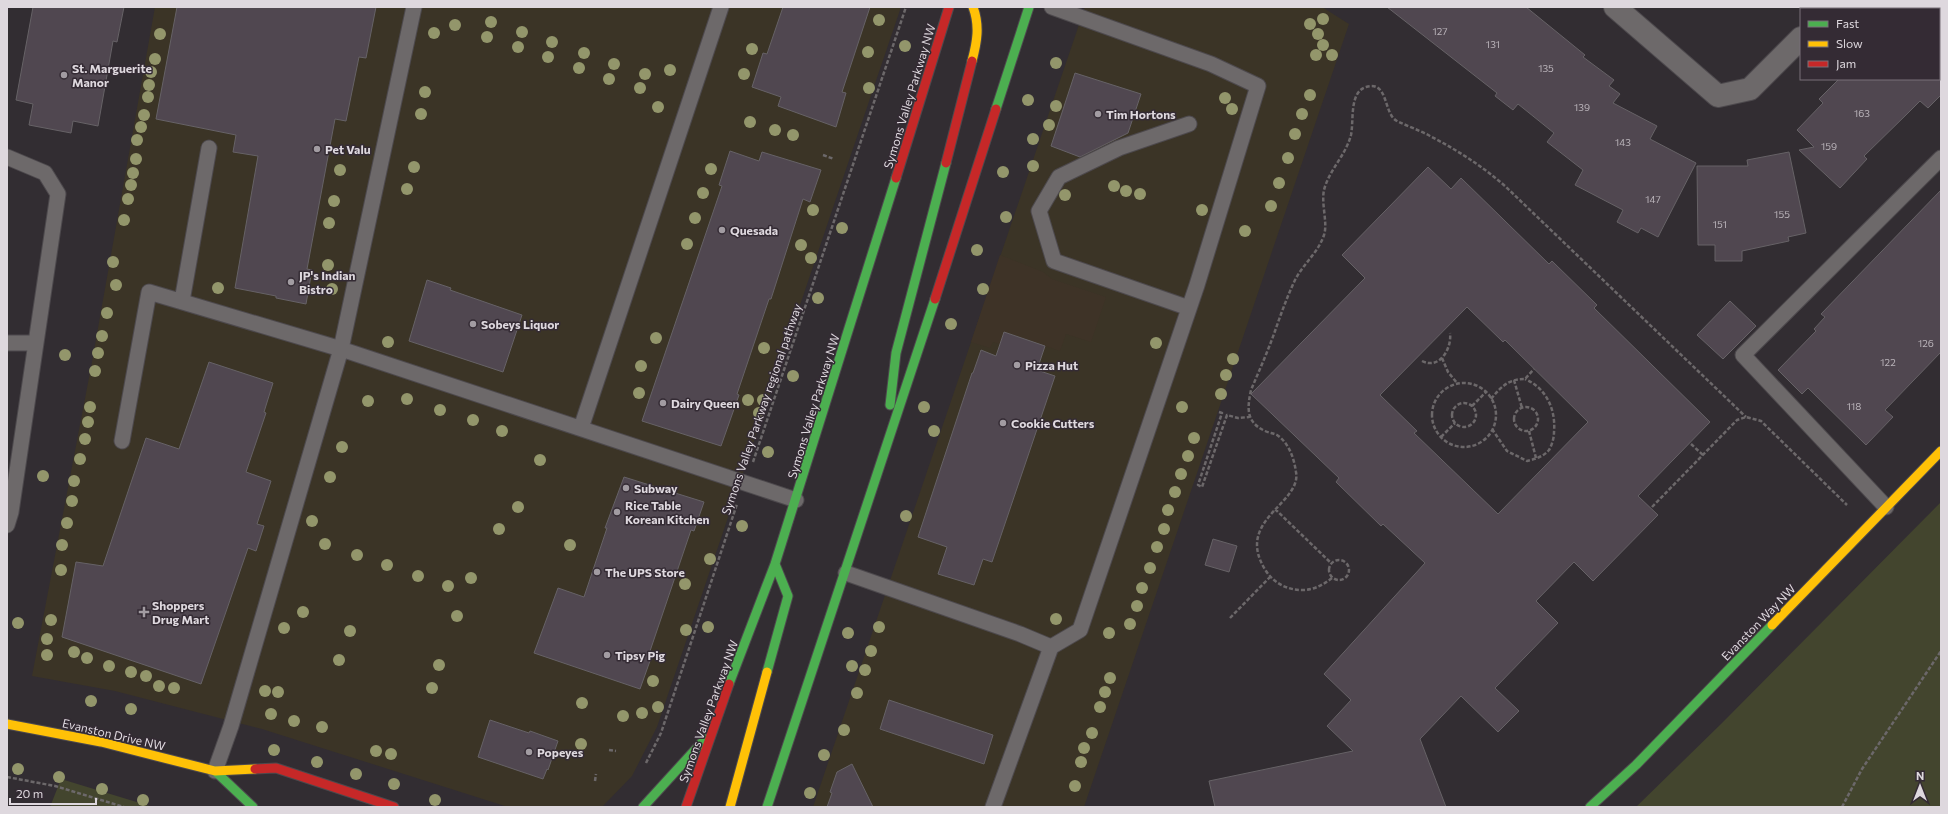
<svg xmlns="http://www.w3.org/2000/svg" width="1948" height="814" font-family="Commissioner,sans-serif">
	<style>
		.commercial { fill: #3b3426 }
		.education { fill: #3e3327 }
		.green { fill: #43452e }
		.building { fill: #504750; stroke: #666266; fill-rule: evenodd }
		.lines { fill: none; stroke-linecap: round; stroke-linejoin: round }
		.lane-casing { stroke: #4d494d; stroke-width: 17 }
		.street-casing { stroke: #4d494d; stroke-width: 24 }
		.fast-casing { stroke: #4d494d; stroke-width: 11 }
		.slow-casing { stroke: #4d494d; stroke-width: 11 }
		.jam-casing { stroke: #4d494d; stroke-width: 11 }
		.path { stroke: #6c686a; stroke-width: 2.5; stroke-dasharray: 4 2; stroke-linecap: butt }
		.lane { stroke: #6d696a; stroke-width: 15 }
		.street { stroke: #6d696a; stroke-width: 22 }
		.fast { stroke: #4caf50; stroke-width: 9 }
		.slow { stroke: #ffc107; stroke-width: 9 }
		.jam { stroke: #c62828; stroke-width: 9 }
		.tree { fill: #93966b }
		.poi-dot { fill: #a29ca2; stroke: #342b34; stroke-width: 1.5 }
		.labels { text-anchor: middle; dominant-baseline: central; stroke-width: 3; stroke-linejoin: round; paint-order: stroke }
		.number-label { font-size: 10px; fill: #bab4ba }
		.poi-label { font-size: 12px; font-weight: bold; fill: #ded8de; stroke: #342b34; text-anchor: start }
		.street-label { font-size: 12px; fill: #ded8de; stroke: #342b34 }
	</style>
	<rect width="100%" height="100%" fill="#322d32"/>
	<!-- commercial -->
	<path class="commercial" d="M155,7H901L657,727L632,776L602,807H508L262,729L115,691L32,676L92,362Z
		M1085,7H1322L1349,24L1084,807H813Z"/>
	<!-- education -->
	<path class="education" d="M1000,255L1043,272L1052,279L1106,297L1091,342L1066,334L1060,351L1004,332L1000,344L993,342L990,348L971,342Z"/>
	<!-- green -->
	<path class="green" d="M1941,502V807H1636L1722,723Z
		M61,779L153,807H50Z"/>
	<!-- building -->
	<path class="building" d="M33,7H124L117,42L113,41L98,126L73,121L71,133L29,125L33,104L16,100Z
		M177,7H376L366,58L359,57L346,121L335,119L307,269L312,270L306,304L276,298V296L235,288L258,156L233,152L236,135L156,119Z
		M783,7H870L842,92L846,93L836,127L778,106L781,97L752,87L763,53L767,54Z
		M1387,7H1526L1585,55L1583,57L1614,80L1609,86L1620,94L1613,103L1657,126L1650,139L1696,163L1658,237L1641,228L1638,233L1617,222L1623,210L1575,185L1583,170L1547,142L1554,133L1518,104L1513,110L1495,96L1497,93Z
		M1075,73L1141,94L1128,133L1080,157L1051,146Z
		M1839,79H1941V95L1928,108L1920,101L1908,113L1864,156L1867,159L1840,188L1799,150L1814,147L1797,130L1823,103L1819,99Z
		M730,151L759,161L762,152L821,170L810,202L803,199L771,299H769L737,394L739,395L721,446L642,421L722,186L719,185Z
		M1789,152L1806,233L1788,237L1789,241L1742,251V261H1715V245H1698L1697,166H1748L1747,160Z
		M1428,167L1451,189L1461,178L1549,264L1552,261L1597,305L1594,308L1710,422L1638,496L1658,515L1593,581L1574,562L1536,601L1558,623L1495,688L1519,711L1498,732L1461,696L1420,739L1446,807H1215L1209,781L1353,751L1327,726L1351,700L1324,674L1425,563L1383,524L1381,526L1336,482L1339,478L1251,394L1365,278L1342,255ZM1467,307L1503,342L1505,340L1588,422L1498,514L1414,433L1417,431L1380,395Z
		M1941,190V352L1885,410L1893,417L1866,445L1808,388L1802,394L1778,370L1816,331L1814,329L1825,317L1821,314Z
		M427,280L451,288L450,290L522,315L503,372L409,341Z
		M1730,301L1756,326L1723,359L1697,335Z
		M1004,332L1045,346L1037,370L1055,376L992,562L983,559L974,585L938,574L947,547L918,537L972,373H973L981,350L996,356Z
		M209,362L273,383L264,412L266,413L246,472L271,481L257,524L264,526L256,551L248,548L201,684L62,637L76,562L103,566L146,438L179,449Z
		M624,477L704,502L694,531L691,530L648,657L651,658L640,689L534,653L558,588L584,597L607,528H605Z
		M1213,539L1237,546L1229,572L1205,565Z
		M889,700L993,735L984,764L880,729Z
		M490,720L529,733L530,731L558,741L548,770L547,769L543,779L478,757Z
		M852,764L873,807H827L832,793L830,792L837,772Z"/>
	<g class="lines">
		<defs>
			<path id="lane" d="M1189,124L1119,148L1059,177L1039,211L1054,261L1189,308
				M7,157L45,173L58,194L11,512L7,525
				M182,301L209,148
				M7,343H36
				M581,428L721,7
				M122,441L149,292L341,349L796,500
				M1886,507L1743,355L1941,158
				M846,573L1020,634L1051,647L1080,630L1197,285L1258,86L1211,64L1052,7
				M215,771L231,726L341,349L414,7
				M993,807L1051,647"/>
			<path id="street" d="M1615,7L1718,96L1750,89L1801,38
				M1830,9L1832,7"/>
			<path id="fast" d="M996,109L1029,7
				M890,405L896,353L946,163
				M767,672L788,596L775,564
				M729,684L775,564L896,178
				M215,771L253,807
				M643,807L705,739
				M767,807L935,299
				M1590,807L1636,765L1772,625"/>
			<path id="slow" d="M972,61C977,42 980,26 973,7
				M1772,625L1941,451
				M7,724L101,742L215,771L255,769
				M730,807L767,672"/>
			<path id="jam" d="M946,163L972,61
				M896,178L949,7
				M935,299L996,109
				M255,769L276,768L394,807
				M686,807L729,684"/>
		</defs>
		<!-- lane casing -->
		<use href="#lane" class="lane-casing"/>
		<!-- street casing -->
		<use href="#street" class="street-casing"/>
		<!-- fast casing -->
		<use href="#fast" class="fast-casing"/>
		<!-- slow casing -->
		<use href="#slow" class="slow-casing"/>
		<!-- jam casing -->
		<use href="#jam" class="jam-casing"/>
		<!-- path -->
		<path class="path" d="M823,155L834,159
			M1442,358L1448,372L1457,383
			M1422,361C1440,370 1452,348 1450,333
			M1514,380L1522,408
			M1432 415a32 32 0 1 1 64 0a32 32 0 1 1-64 0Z
			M1491,399C1501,387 1508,379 1525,379L1534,369
			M1452 415a12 12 0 1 1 24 0a12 12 0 1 1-24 0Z
			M1472,406L1486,392
			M1514 419a12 12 0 1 1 24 0a12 12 0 1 1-24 0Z
			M1219,412L1222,413L1198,485L1202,487L1227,415L1238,418L1249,417
			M1492,429L1507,451L1527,461C1535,459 1543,457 1549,450C1552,445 1554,438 1554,432C1556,409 1546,388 1525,379
			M1529,431L1536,458
			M1441,437L1455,423
			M1691,444L1703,455
			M753,462L906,7
			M1652,507L1737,420L1746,417L1761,421L1847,505
			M1275,509L1331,563
			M1329 570a10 10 0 1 1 20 0a10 10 0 1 1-20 0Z
			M1332,578C1323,585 1314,590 1302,590C1287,590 1274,583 1266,571C1233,520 1302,504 1296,472C1294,458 1289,443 1277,435C1273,433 1269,433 1265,431C1246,422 1247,409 1251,390C1259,371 1268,351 1275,331C1281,314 1287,297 1295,280C1303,264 1318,253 1324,235C1328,223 1321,204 1324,190C1329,170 1346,155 1351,135C1354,121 1349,92 1366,87C1389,80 1383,114 1397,121C1407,126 1419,130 1430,136C1457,150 1482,166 1505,186L1746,417
			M1230,618L1270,577
			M609,750L616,751
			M646,763L661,733L737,504
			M7,777L55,786L124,807
			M595,781L596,774
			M1842,807L1862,769L1941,651"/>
		<!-- lane -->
		<use href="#lane" class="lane"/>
		<!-- street -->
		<use href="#street" class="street"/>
		<!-- fast -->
		<use href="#fast" class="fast"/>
		<!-- slow -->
		<use href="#slow" class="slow"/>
		<!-- jam -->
		<use href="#jam" class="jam"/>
	</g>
	<!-- trees -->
	<g class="tree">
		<circle cx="1323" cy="19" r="6"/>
		<circle cx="879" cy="20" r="6"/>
		<circle cx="491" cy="22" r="6"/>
		<circle cx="1310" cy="24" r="6"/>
		<circle cx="455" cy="25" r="6"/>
		<circle cx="522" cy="32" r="6"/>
		<circle cx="434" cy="33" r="6"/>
		<circle cx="160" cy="34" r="6"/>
		<circle cx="1318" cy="34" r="6"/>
		<circle cx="487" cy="37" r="6"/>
		<circle cx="552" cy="42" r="6"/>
		<circle cx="1323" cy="45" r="6"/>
		<circle cx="905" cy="46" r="6"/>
		<circle cx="518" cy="47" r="6"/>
		<circle cx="752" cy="49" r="6"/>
		<circle cx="868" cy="52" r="6"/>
		<circle cx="584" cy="53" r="6"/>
		<circle cx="1316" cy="55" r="6"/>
		<circle cx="1332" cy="55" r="6"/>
		<circle cx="548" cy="57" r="6"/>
		<circle cx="155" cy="59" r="6"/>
		<circle cx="1056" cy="63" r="6"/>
		<circle cx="614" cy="64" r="6"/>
		<circle cx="579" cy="68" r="6"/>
		<circle cx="670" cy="70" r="6"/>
		<circle cx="151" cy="72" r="6"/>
		<circle cx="645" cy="74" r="6"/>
		<circle cx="744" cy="74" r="6"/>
		<circle cx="609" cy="79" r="6"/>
		<circle cx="149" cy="85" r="6"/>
		<circle cx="640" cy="88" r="6"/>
		<circle cx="869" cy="88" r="6"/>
		<circle cx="425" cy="92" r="6"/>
		<circle cx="1310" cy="95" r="6"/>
		<circle cx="148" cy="97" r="6"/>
		<circle cx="1225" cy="98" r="6"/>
		<circle cx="1028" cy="100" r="6"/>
		<circle cx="1056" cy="106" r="6"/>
		<circle cx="658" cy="107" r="6"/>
		<circle cx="1232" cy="109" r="6"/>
		<circle cx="421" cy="114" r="6"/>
		<circle cx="1302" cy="114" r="6"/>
		<circle cx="144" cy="115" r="6"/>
		<circle cx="750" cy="122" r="6"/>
		<circle cx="1049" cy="125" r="6"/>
		<circle cx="141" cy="127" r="6"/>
		<circle cx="775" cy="130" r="6"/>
		<circle cx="1295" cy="134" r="6"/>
		<circle cx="793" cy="135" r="6"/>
		<circle cx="1033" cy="139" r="6"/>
		<circle cx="137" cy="140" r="6"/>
		<circle cx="1288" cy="158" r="6"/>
		<circle cx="136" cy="159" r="6"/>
		<circle cx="1033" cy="166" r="6"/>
		<circle cx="414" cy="167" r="6"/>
		<circle cx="711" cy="169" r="6"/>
		<circle cx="340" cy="170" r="6"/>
		<circle cx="1003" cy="172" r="6"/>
		<circle cx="133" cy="173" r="6"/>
		<circle cx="1279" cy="183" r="6"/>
		<circle cx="131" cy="185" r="6"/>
		<circle cx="1114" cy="186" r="6"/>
		<circle cx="407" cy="189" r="6"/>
		<circle cx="1126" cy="191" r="6"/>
		<circle cx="703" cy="193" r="6"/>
		<circle cx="1140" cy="194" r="6"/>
		<circle cx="1065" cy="195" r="6"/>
		<circle cx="128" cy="199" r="6"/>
		<circle cx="334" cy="201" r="6"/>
		<circle cx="1271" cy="206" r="6"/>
		<circle cx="813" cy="210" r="6"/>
		<circle cx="1202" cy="210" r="6"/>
		<circle cx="1006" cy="217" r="6"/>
		<circle cx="695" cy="218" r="6"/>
		<circle cx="124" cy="220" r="6"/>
		<circle cx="329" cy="223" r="6"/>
		<circle cx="842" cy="228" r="6"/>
		<circle cx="1245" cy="231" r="6"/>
		<circle cx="687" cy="244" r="6"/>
		<circle cx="801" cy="245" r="6"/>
		<circle cx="977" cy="250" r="6"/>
		<circle cx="811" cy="258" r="6"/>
		<circle cx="113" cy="262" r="6"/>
		<circle cx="328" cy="265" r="6"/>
		<circle cx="116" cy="285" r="6"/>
		<circle cx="218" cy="288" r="6"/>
		<circle cx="332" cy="289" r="6"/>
		<circle cx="983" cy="289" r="6"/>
		<circle cx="818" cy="298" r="6"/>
		<circle cx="107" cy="313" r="6"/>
		<circle cx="951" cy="324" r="6"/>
		<circle cx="102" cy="336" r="6"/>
		<circle cx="656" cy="338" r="6"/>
		<circle cx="388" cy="342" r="6"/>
		<circle cx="1156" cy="343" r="6"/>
		<circle cx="764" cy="348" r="6"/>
		<circle cx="98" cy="353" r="6"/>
		<circle cx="65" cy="355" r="6"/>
		<circle cx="1233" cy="359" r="6"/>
		<circle cx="641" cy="366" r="6"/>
		<circle cx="95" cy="371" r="6"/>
		<circle cx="1226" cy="375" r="6"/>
		<circle cx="793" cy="376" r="6"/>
		<circle cx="639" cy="393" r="6"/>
		<circle cx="1221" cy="394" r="6"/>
		<circle cx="407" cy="399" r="6"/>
		<circle cx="748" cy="400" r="6"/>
		<circle cx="763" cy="400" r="6"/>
		<circle cx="368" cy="401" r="6"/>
		<circle cx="90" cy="407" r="6"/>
		<circle cx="924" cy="407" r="6"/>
		<circle cx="1182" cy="407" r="6"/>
		<circle cx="440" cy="410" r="6"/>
		<circle cx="759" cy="413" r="6"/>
		<circle cx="473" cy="420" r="6"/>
		<circle cx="88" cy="422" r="6"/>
		<circle cx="502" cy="431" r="6"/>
		<circle cx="934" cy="431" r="6"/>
		<circle cx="1194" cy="438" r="6"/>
		<circle cx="85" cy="439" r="6"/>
		<circle cx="342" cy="447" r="6"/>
		<circle cx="768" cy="452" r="6"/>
		<circle cx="1188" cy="456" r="6"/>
		<circle cx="80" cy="459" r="6"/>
		<circle cx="540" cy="460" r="6"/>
		<circle cx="1181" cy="474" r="6"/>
		<circle cx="43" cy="476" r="6"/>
		<circle cx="330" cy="477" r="6"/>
		<circle cx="74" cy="481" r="6"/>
		<circle cx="1175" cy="492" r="6"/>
		<circle cx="72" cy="501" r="6"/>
		<circle cx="518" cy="507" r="6"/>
		<circle cx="1168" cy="510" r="6"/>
		<circle cx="906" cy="516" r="6"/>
		<circle cx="312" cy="521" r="6"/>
		<circle cx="67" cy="523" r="6"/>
		<circle cx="742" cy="526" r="6"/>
		<circle cx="499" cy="529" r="6"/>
		<circle cx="1164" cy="529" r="6"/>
		<circle cx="325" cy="544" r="6"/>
		<circle cx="62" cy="545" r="6"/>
		<circle cx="570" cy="545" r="6"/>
		<circle cx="1157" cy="547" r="6"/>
		<circle cx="357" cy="555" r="6"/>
		<circle cx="710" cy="559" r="6"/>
		<circle cx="387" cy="565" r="6"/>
		<circle cx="1150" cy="568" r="6"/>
		<circle cx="61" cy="570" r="6"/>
		<circle cx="418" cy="576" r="6"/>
		<circle cx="471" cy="578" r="6"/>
		<circle cx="685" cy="584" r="6"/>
		<circle cx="448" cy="586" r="6"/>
		<circle cx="1142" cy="588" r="6"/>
		<circle cx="1137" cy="606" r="6"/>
		<circle cx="303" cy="612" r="6"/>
		<circle cx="457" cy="616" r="6"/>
		<circle cx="1056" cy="619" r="6"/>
		<circle cx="51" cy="620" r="6"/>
		<circle cx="18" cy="623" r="6"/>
		<circle cx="1130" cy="624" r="6"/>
		<circle cx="708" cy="627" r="6"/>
		<circle cx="879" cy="627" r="6"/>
		<circle cx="284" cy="628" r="6"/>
		<circle cx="686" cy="630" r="6"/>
		<circle cx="350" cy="631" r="6"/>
		<circle cx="848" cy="633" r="6"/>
		<circle cx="1109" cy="633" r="6"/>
		<circle cx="47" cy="639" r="6"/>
		<circle cx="871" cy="651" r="6"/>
		<circle cx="74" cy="652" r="6"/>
		<circle cx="47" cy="655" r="6"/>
		<circle cx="87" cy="658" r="6"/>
		<circle cx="339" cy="660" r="6"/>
		<circle cx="439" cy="665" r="6"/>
		<circle cx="109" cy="666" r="6"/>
		<circle cx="852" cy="666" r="6"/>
		<circle cx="865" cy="670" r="6"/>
		<circle cx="131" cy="672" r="6"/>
		<circle cx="146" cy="676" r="6"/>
		<circle cx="1110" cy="678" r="6"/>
		<circle cx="653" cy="681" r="6"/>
		<circle cx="159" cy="686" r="6"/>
		<circle cx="174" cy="688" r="6"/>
		<circle cx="432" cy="688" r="6"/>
		<circle cx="265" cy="691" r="6"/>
		<circle cx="278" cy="692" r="6"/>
		<circle cx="1105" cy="692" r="6"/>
		<circle cx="857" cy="693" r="6"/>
		<circle cx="91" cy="701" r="6"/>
		<circle cx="582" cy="703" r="6"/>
		<circle cx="658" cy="707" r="6"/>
		<circle cx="1100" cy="707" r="6"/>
		<circle cx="131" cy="709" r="6"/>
		<circle cx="642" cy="713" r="6"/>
		<circle cx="271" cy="714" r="6"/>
		<circle cx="623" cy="716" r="6"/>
		<circle cx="294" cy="721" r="6"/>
		<circle cx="322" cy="727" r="6"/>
		<circle cx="844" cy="730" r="6"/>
		<circle cx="1092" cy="733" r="6"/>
		<circle cx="581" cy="744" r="6"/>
		<circle cx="1084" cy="748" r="6"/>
		<circle cx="274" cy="750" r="6"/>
		<circle cx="376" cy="751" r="6"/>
		<circle cx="391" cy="754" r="6"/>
		<circle cx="824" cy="755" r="6"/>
		<circle cx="317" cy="762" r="6"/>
		<circle cx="1081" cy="762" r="6"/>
		<circle cx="18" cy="769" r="6"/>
		<circle cx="356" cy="774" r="6"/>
		<circle cx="59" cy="777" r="6"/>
		<circle cx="394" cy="784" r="6"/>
		<circle cx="1075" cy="786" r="6"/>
		<circle cx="102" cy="789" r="6"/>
		<circle cx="810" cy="793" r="6"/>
		<circle cx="143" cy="800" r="6"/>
		<circle cx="435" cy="800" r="6"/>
	</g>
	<!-- markers -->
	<g class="poi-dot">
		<circle cx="64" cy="75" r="4"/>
		<circle cx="1098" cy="114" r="4"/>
		<circle cx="317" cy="149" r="4"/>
		<circle cx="722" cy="230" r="4"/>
		<circle cx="291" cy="282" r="4"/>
		<circle cx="473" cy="324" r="4"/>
		<circle cx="1017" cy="365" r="4"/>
		<circle cx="663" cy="403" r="4"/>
		<circle cx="1003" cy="423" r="4"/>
		<circle cx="626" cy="488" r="4"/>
		<circle cx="617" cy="512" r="4"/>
		<circle cx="597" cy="572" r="4"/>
		<path d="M142 606h4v4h4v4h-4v4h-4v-4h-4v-4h4z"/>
		<circle cx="607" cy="655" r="4"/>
		<circle cx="529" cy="752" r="4"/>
	</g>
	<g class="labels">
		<!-- number labels -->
		<g class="number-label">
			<text x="1440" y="31">127</text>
			<text x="1493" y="44">131</text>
			<text x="1546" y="68">135</text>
			<text x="1582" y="107">139</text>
			<text x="1862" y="113">163</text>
			<text x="1623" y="142">143</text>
			<text x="1829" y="146">159</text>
			<text x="1653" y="199">147</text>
			<text x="1782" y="214">155</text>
			<text x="1720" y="224">151</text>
			<text x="1926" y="343">126</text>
			<text x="1888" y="362">122</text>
			<text x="1854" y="406">118</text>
		</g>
		<!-- poi labels -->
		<g class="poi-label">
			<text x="72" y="68">St. Marguerite<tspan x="72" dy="14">Manor</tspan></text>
			<text x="1106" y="114">Tim Hortons</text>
			<text x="325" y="149">Pet Valu</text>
			<text x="730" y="230">Quesada</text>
			<text x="299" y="275">JP's Indian<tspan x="299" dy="14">Bistro</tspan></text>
			<text x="481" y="324">Sobeys Liquor</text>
			<text x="1025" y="365">Pizza Hut</text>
			<text x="671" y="403">Dairy Queen</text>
			<text x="1011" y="423">Cookie Cutters</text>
			<text x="634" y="488">Subway</text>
			<text x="625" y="505">Rice Table<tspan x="625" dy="14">Korean Kitchen</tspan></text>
			<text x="605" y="572">The UPS Store</text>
			<text x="152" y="605">Shoppers<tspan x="152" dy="14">Drug Mart</tspan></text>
			<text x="615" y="655">Tipsy Pig</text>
			<text x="537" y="752">Popeyes</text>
		</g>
		<!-- street labels -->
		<g class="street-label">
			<text transform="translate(909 96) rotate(-73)">Symons Valley Parkway NW</text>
			<text transform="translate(813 406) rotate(-73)">Symons Valley Parkway NW</text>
			<text transform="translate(761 409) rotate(-71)">Symons Valley Parkway regional pathway</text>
			<text transform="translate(1758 622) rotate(-46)">Evanston Way NW</text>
			<text transform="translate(708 711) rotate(-70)">Symons Valley Parkway NW</text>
			<text transform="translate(114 734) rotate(13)">Evanston Drive NW</text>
		</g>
	</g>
	<!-- border -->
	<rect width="1948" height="814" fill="none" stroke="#ded8de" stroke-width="16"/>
	<!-- legend -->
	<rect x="1800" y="8" width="140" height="72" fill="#342b34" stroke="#787078"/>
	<rect x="1808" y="21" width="20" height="6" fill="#4caf50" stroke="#787078"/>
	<text x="1836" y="28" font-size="12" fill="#ded8de">Fast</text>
	<rect x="1808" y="41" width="20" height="6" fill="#ffc107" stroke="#787078"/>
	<text x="1836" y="48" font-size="12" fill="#ded8de">Slow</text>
	<rect x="1808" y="61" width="20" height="6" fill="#c62828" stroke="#787078"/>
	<text x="1836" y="68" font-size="12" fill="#ded8de">Jam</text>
	<!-- north arrow -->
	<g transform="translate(1920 786)" stroke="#342b34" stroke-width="3" paint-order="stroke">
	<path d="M0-3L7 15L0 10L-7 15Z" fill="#ded8de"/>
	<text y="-6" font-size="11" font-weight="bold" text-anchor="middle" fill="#ded8de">N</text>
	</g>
	<!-- scale -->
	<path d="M10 798v6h86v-6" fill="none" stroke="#ded8de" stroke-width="2"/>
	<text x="16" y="798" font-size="12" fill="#ded8de" stroke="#342b34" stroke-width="3" paint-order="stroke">20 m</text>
</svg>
